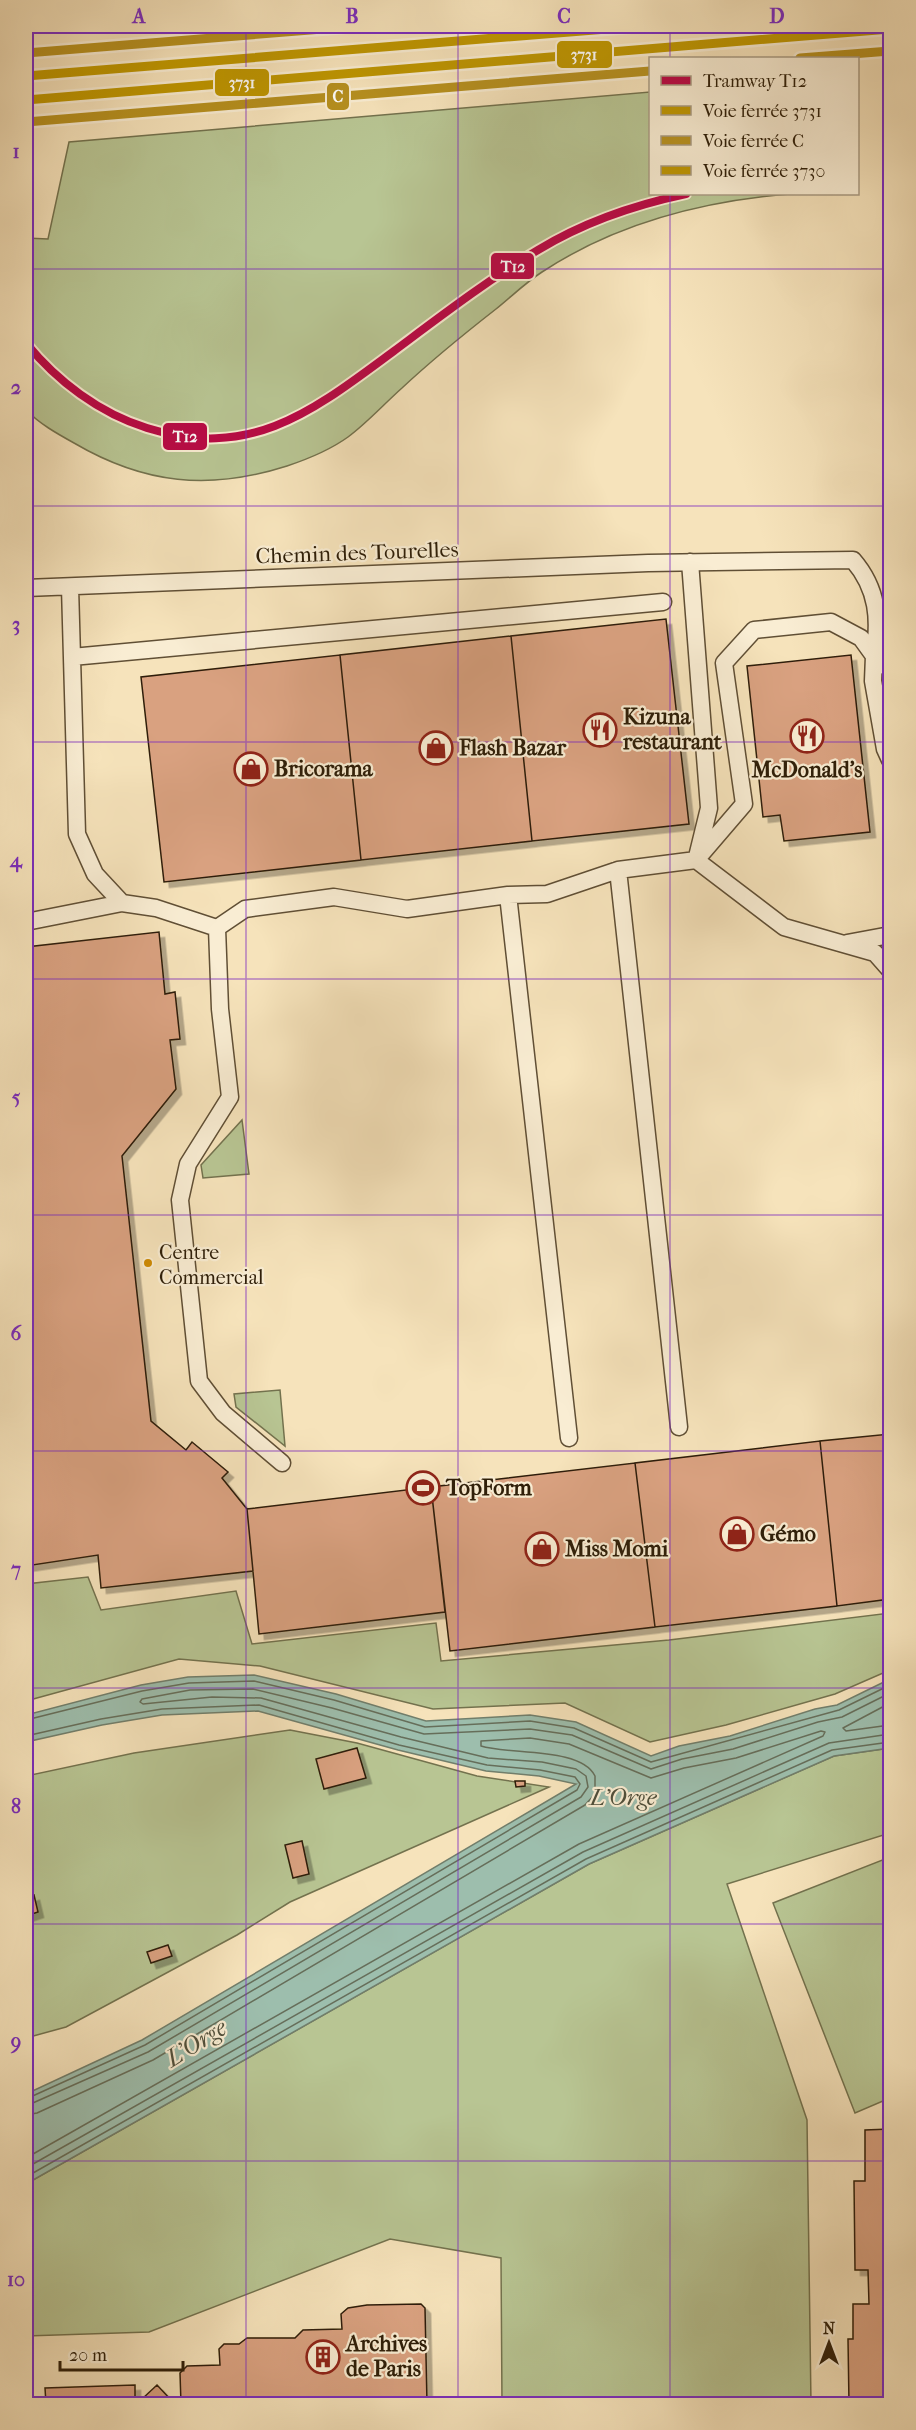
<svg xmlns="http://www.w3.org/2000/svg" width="916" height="2430" font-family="'IM FELL French Canon',serif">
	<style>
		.green { fill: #b8c593; stroke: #73724e; stroke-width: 1.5 }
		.water { fill: #9dbead; stroke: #717e6b; stroke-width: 1.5 }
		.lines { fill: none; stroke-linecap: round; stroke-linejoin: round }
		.shore { stroke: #666e5a; stroke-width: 1.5 }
		.building { fill: #d9a180; stroke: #2e1e08; stroke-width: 1.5; filter: url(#shadow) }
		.lane-casing { stroke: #604f35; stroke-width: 19 }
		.lane { stroke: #f9edd3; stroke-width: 16 }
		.rail-1-casing { stroke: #f9edd3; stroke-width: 14 }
		.rail-2-casing { stroke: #f9edd3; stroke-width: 14 }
		.rail-3-casing { stroke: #f9edd3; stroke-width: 14 }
		.rail-1 { stroke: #be9601; stroke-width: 9 }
		.rail-2 { stroke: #b6901f; stroke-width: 9 }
		.rail-3 { stroke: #be9601; stroke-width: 9 }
		.tram-1-casing { stroke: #f9edd3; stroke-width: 12 }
		.tram-1 { stroke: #b90845; stroke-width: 8 }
		.grid { fill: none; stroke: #7b2cbf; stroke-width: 1.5; stroke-opacity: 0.55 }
		.bus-dot { fill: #cf8b02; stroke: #f9edd3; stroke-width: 2 }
		.labels { text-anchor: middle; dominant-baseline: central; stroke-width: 4.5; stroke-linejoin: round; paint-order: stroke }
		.bus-label { font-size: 20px; fill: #2e1e08; stroke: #f9edd3; text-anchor: start }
		.street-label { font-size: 22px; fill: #2e1e08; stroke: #f9edd3 }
		.poi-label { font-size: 22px; font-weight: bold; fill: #2e1e08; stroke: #f9edd3; text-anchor: start }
		.water-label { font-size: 24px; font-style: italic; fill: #4f4e3a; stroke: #f9edd3 }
		.line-badge { stroke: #f9edd3; stroke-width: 2 }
		.badge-label { font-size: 16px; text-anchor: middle; font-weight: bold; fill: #fff }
		.neatline { fill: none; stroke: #7b2cbf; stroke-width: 2 }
		.grid-label { font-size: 20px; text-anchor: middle; font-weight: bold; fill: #7b2cbf }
	</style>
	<defs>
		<filter id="shadow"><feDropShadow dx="5.5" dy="5.5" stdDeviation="0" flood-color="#0004"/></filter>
	</defs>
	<rect width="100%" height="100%" fill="#f6e3bb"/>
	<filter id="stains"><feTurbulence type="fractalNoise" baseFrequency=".00333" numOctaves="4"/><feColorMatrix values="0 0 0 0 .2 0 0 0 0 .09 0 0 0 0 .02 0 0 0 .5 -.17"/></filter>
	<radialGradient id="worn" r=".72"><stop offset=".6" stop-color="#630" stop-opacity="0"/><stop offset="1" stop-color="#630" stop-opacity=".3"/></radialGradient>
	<!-- green -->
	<path class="green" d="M650,92V194H790C703,201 615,224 542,272C525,283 511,297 496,309C464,334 432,360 402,388C384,404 367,423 348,437C330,450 308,459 287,466C209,491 144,484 74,443C56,433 40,424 26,410V238L48,239L69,142Z
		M242,1120L249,1174L203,1178L201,1165Z
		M280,1390L285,1446L236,1407L234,1394Z
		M88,1577L101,1610L236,1591L252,1644L436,1623L441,1661L669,1640L890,1613V1670L835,1694L726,1725L650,1742L565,1703L433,1709L260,1666L179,1659L26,1701V1584Z
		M290,1730L357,1743L477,1776L549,1787L290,1902L237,1935L66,2027L26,2038V1776L134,1753Z
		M890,1748V1833L727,1884L807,2120L811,2404H502L501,2258L390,2239L149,2332L26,2336V2184L589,1864L834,1756Z
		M890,1857V2098L855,2113L773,1903Z"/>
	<!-- water -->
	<path class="water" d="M254,1675L336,1694L426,1721L530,1715L576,1722L651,1756L679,1746L730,1736L815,1709L837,1705L890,1679V1748L834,1756L589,1864L26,2184V2094L142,2040L576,1784L539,1776L486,1771L398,1750L258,1711L162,1715L102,1725L26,1742V1715L141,1685L188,1677Z"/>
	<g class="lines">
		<!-- shore -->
		<path class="shore" d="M890,1703L843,1728L846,1731L890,1725
			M26,1720L142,1691L189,1683L254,1681L334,1700L425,1727L530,1721L574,1728L651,1762L839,1710L890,1685
			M26,1736L101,1719L162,1709L259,1705L399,1745L487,1765L540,1770L575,1777L580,1784L577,1790L145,2045L26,2099
			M26,2106L148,2052L581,1797L588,1787L586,1776L576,1769L542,1762L488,1758L401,1737L261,1698L212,1697L143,1704L140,1702L142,1699L190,1690L253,1689L332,1708L424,1734L530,1729L572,1735L651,1769L682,1759L733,1749L818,1722L842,1717L890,1693
			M26,2115L37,2113L153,2060L585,1805L595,1794V1776C581,1747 509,1755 481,1746V1741L530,1738L569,1744L651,1778L684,1768L736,1758L821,1731L825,1732L823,1736L579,1844L26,2158
			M26,2168L583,1852L829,1743L890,1734
			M26,2177L586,1859L832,1750L890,1742"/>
	</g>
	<!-- building -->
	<path class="building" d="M666,619L689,824L532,841L511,636Z
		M511,636L532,841L361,860L340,655Z
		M340,655L361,860L164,882L141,677Z
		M851,655L870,832L784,841L780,815L763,817L747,666Z
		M159,932L165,994L175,992L180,1039L170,1040L176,1089L122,1156L151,1421L186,1450L192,1442L228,1472L222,1478L247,1509L253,1571L101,1588L98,1555L26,1566V947Z
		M890,1434V1599L837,1606L820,1441Z
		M820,1441L837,1606L655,1627L635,1463Z
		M635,1463L655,1627L450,1651L431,1487Z
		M431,1487L445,1612L259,1634L247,1509Z
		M357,1748L366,1778L324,1789L316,1759Z
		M515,1781H525V1786L516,1787Z
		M302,1841L309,1874L293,1878L285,1845Z
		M34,1895L38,1912L26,1916V1897Z
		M168,1945L172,1956L151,1963L147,1952Z
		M890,2129V2404H849L848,2339H853V2304H869L868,2270H855L854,2181H865V2130Z
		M421,2304L425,2308L427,2404H181L180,2373L187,2366L220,2365L219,2349L224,2344H239L247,2338H295L303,2330L342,2329L341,2314L348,2308L367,2305Z
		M135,2385V2400L60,2401V2404H46L45,2388Z
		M157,2385L172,2401V2404H142V2399Z
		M135,2400V2404H60V2401Z"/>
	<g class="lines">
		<defs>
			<path id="lane" d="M690,562L709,808L697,857
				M70,587L77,834L95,874L122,903
				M26,588L648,563L853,560C878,589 880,620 874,656L890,670
				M72,657L663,602
				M696,860L744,804L724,663L754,630L831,622L861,638L874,656L873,681L885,749L890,760
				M618,870L679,1427
				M508,895L569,1438
				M26,922L122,903L156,908L217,928
				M217,928L245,909L334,897L407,909L508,895L547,894L618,870L696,860L784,927L875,953L890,970
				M217,928L220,1009L230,1097L188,1164L180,1200L199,1381L223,1413L282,1463
				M847,943L890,935"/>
		</defs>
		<!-- lane casing -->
		<use href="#lane" class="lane-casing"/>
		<!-- lane -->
		<use href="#lane" class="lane"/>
		<defs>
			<path id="rail-1" d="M26,100L890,29"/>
			<path id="rail-2" d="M26,53L360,26
				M800,58L890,51
				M26,122L650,71"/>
			<path id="rail-3" d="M26,76L644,26"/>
		</defs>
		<!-- rail-1 casing -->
		<use href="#rail-1" class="rail-1-casing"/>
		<!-- rail-2 casing -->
		<use href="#rail-2" class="rail-2-casing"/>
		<!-- rail-3 casing -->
		<use href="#rail-3" class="rail-3-casing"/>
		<!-- rail-1 -->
		<use href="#rail-1" class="rail-1"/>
		<!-- rail-2 -->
		<use href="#rail-2" class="rail-2"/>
		<!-- rail-3 -->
		<use href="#rail-3" class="rail-3"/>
		<defs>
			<path id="tram-1" d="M26,343C57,381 99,413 147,428C252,461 314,410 394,351C441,316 488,280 538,250C584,222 634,205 686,194"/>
		</defs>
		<!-- tram-1 casing -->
		<use href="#tram-1" class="tram-1-casing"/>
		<!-- tram-1 -->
		<use href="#tram-1" class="tram-1"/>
	</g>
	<!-- grid -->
	<path class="grid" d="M246,26V2404M458,26V2404M670,26V58M670,194V2404M26,269H890M26,506H890M26,742H890M26,979H890M26,1215H890M26,1451H890M26,1688H890M26,1924H890M26,2161H890"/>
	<!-- icons -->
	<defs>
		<symbol id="restaurant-ring" viewBox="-11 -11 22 22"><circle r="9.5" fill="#f9edd3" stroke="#8f2418" stroke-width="1.5"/><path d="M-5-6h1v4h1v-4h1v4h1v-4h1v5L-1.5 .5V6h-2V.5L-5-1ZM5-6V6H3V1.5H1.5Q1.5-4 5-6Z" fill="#8f2418"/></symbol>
		<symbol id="shop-ring" viewBox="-11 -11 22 22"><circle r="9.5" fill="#f9edd3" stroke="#8f2418" stroke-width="1.5"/><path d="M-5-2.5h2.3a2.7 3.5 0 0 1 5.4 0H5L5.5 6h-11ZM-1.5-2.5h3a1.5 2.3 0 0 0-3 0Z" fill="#8f2418"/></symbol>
		<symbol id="stadium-ring" viewBox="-11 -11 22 22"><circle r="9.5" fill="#f9edd3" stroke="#8f2418" stroke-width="1.5"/><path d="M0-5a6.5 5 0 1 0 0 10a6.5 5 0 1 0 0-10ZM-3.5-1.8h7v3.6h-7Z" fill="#8f2418"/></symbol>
		<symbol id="building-ring" viewBox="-11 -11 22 22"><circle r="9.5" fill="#f9edd3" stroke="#8f2418" stroke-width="1.5"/><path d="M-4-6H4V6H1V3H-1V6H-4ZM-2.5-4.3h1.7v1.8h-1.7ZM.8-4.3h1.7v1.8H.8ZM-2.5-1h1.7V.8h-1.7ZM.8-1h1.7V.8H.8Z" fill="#8f2418"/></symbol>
	</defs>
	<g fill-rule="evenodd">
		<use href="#restaurant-ring" x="581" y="711" width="38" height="38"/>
		<use href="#restaurant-ring" x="788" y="717" width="38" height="38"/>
		<use href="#shop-ring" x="417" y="729" width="38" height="38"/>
		<use href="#shop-ring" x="232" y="750" width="38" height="38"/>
		<use href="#stadium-ring" x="404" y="1469" width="38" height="38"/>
		<use href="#shop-ring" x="718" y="1515" width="38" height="38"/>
		<use href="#shop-ring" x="523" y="1530" width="38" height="38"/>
		<use href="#building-ring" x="304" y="2338" width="38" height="38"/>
	</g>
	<!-- markers -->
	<circle class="bus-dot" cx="148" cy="1263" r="5"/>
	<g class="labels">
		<!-- bus labels -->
		<g class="bus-label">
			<text x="159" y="1252">Centre<tspan x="159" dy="25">Commercial</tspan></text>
		</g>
		<!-- street labels -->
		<g class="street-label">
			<text transform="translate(357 553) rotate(-2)">Chemin des Tourelles</text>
		</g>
		<!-- poi labels -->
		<g class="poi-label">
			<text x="623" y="717">Kizuna<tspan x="623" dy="25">restaurant</tspan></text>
			<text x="459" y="748">Flash Bazar</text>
			<text x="274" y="769">Bricorama</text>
			<text x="807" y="770" text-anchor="middle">McDonald's</text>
			<text x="446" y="1488">TopForm</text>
			<text x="760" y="1534">Gémo</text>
			<text x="565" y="1549">Miss Momi</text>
			<text x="346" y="2344">Archives<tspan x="346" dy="25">de Paris</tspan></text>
		</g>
		<!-- water labels -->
		<g class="water-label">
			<text x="623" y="1797">L'Orge</text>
			<text transform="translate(196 2043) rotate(-32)">L'Orge</text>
		</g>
	</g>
	<g class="line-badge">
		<rect x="556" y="40" width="57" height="29" rx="6" fill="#be9601"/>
		<rect x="214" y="68" width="56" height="29" rx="6" fill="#be9601"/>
		<rect x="326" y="82" width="24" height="29" rx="6" fill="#b6901f"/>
		<rect x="490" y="252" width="45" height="28" rx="6" fill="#b90845"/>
		<rect x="162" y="422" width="46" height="29" rx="6" fill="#b90845"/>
	</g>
	<g class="badge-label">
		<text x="584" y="60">3731</text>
		<text x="242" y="88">3731</text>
		<text x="338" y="102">C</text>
		<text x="513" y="272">T12</text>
		<text x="185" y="442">T12</text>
	</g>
	<!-- margin -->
	<rect width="916" height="2430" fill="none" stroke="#f6e3bb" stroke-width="66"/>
	<!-- legend -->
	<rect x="649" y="57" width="210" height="138" fill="#f9edd3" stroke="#a89a82" stroke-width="1.5"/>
	<rect x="661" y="76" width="30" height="9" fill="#b90845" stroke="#a89a82" stroke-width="1.5"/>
	<text x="703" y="87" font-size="18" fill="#2e1e08">Tramway T12</text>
	<rect x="661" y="106" width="30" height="9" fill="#be9601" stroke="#a89a82" stroke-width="1.5"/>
	<text x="703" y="117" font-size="18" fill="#2e1e08">Voie ferrée 3731</text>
	<rect x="661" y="136" width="30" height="9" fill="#b6901f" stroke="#a89a82" stroke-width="1.5"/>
	<text x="703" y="147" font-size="18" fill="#2e1e08">Voie ferrée C</text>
	<rect x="661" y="166" width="30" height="9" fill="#be9601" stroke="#a89a82" stroke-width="1.5"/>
	<text x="703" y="177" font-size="18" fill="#2e1e08">Voie ferrée 3730</text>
	<!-- north arrow -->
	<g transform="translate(829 2343)" stroke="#f9edd3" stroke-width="4.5" paint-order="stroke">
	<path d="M0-4.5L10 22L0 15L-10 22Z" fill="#2e1e08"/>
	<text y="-9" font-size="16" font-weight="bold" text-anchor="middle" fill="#2e1e08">N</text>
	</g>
	<!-- scale -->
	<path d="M60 2361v9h123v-9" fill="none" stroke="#2e1e08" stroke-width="3"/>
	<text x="69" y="2361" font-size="18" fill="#2e1e08" stroke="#f9edd3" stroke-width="4.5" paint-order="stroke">20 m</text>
	<rect x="33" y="33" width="850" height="2364" class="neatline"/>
	<g class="grid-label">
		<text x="139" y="23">A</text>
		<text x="352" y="23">B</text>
		<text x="564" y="23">C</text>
		<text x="777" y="23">D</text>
		<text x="16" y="158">1</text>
		<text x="16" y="394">2</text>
		<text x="16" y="631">3</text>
		<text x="16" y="867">4</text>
		<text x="16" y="1104">5</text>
		<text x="16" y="1340">6</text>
		<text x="16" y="1576">7</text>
		<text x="16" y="1813">8</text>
		<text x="16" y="2049">9</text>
		<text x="16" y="2286">10</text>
	</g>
	<rect width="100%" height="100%" filter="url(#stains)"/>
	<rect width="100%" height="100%" fill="url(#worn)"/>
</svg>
